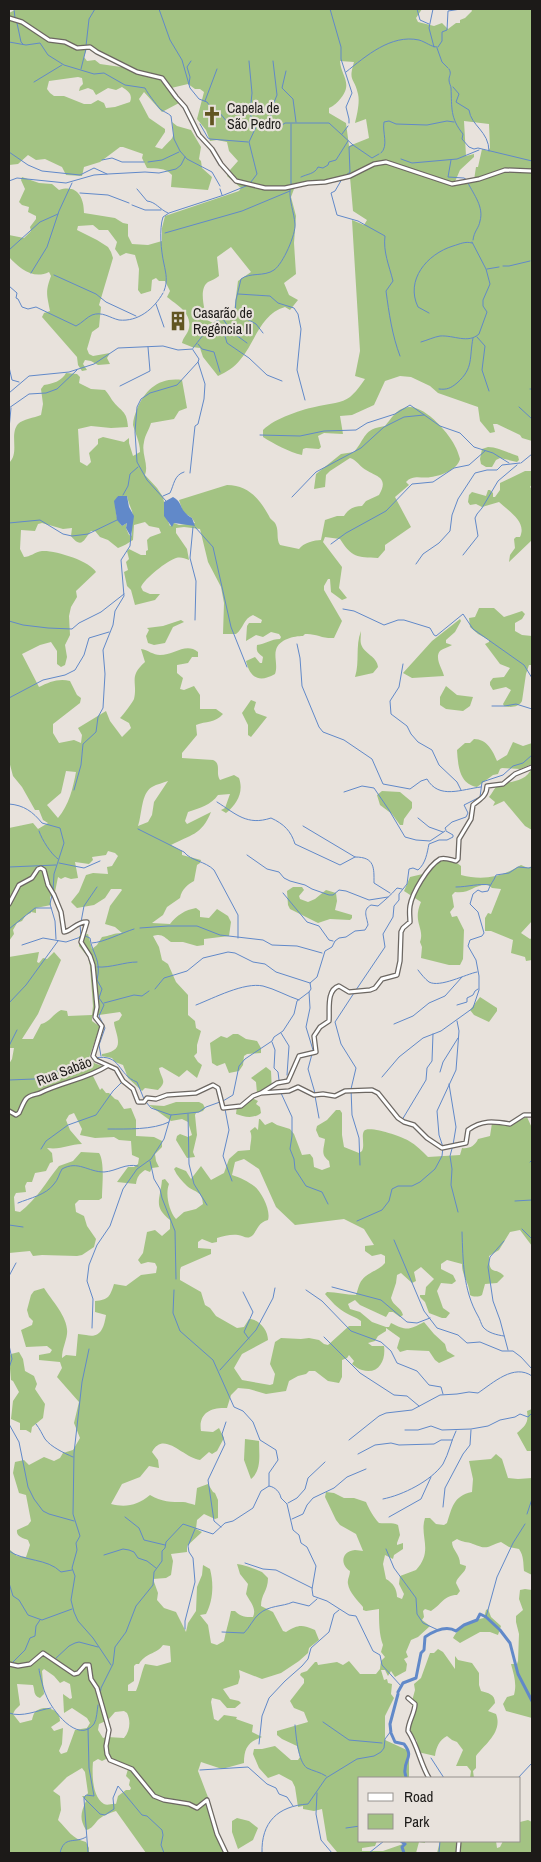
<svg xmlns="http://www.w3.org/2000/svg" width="541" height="1862" font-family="'Archivo Narrow',sans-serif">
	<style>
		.green { fill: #a3c383; fill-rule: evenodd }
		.water { fill: #6189c9 }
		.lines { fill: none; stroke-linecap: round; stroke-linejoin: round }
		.stream { stroke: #6189c9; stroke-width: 1 }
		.river { stroke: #6189c9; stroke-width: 3 }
		.minor-casing { stroke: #6c6762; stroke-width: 5.5 }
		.minor { stroke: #fff; stroke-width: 3 }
		.labels { text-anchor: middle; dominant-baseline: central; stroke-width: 4.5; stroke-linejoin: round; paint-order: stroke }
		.poi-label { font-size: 14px; fill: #1c1a18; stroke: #e8e2dc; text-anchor: start }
		.street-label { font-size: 14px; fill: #1c1a18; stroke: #e8e2dc }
	</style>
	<rect width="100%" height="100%" fill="#e8e2dc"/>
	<!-- green -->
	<path class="green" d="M17,9H422L416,18L418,22L434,26L442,23L448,29L456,23H460V20L465,18L472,11L471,9H532V441L522,438L520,435L497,424H493L495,432L490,433L480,421L478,407L438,393L430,386L411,377L400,376L385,381L374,405L352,415L340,416L343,434L324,433L318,436L321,447L319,449L306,448L303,449L302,455C289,452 274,444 263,437V430C275,418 303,409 319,406C329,404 342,403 350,397C355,393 361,385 365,379L355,376L360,351L352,220L364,225L367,220L353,211L350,177L327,183L298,186L294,189L291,197L296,216L294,243L296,274L284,283L289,295L298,300L290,310L285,307C260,314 255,343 240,360C234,368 226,372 218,376L203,357L200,348L192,347L182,343C183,337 188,334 189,328C192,313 177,305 167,297L170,291L165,281H159L156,278L152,280L151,291L141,294L138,290L139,269L135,255L126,253L120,256L115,249L117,242L108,230H99L93,225L78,226L77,230L97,240L108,247L111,252L113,258L99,305L101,307L99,327L92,332L87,349L89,354L93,356L110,353L107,358L110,364L98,365L91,361L85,360L83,364L87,370L82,371L78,365L77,357L42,317L44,313L50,311C47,295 45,292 51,276L49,272C33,280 19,268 9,257V235L24,238L31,231L30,227L36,219V216L28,212L29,207L22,205L19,202L25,189L21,180L22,177L39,183L52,184L59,190C77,184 84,197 84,213L115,218L123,223L128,224V236L132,244L148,245L162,241V228L165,216L239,191L241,188L227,176L230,170L238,161L229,151L227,142L217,140L210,141L206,130L197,119L204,92L200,89H195L188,84L167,89L179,103L162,112L144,92L139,99L149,118L165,129V132L155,147L162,149C173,136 175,141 172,122L177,126L191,130L201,147L199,159L201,161L202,168L212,177L208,190L171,187L172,175C165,167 157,169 147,168L142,158L143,154L123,147H120L100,162L84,167L82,176L66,175L62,167L45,159L36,160L28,155L18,164L9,165V13ZM87,48C99,57 112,58 123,65L121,67L100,64L95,60L87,61L84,57ZM340,61L354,62C348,83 354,76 358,94C360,102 357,115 355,123L366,119L369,138L349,146L346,123L329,113V108C335,105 337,103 341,98C353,83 341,76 340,61ZM78,77L82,78L83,84L80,87L79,91L88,88L93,90L96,95L108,88L116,90L122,87C128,91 133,94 130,102L115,107L106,108L104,103L98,100L91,104H84L64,96H54L50,93L47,89L49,81ZM464,121L489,124L490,148L488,151L482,149L478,167H476L474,180L454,184L460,170L474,157V154L466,156ZM231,247L251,272L238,281L234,312L225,313L213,323L207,320C205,311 198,289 208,282C212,280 215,279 219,276L217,257Z
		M66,373L77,374L80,377L79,383L91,389L105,390C108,393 110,397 112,400C121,412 127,410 128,427L111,428L91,426L78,429L80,462L87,466L91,462L89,453L98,444V439L103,437L124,442L129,438V443L133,456L140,452C140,442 135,433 133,425C133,420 135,414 137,409C145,390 159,377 182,380L187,408L179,411L174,419L151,423C149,430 145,435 144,442C141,454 149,464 145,475L157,488L163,497L164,502V511L170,526L174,523L179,525L195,523L192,518L183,512L179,500L227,485C249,485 260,500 269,516C270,520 275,521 276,525C279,532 276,539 280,545L299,549C303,543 315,540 321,540L325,520L337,516H344C348,509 354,506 362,506L366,501L379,495C390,476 375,477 363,468C358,464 356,460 350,458L330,471L326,475L325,487L314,489L316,474L341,454L354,452C366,438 363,429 385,426C391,419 395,411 404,408C422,401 450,434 456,448C458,452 459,456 460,459C458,469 441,476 431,477C422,479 413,474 406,482L409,485L395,497L411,527L385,545V550L378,558C357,557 352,558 340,539L325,537L323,542L342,567L339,588L347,598L342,600L331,592L330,579H328L324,586V590L342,621L334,638C323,639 315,633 305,634L303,636C294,636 279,639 276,650C274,657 278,666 275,674C259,683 250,678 246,661L255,657L260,663H262L263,657C258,653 256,652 257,645C265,644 271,639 280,639L281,637L279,634L271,632L263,637L256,635L246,641L247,626L249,623H261L262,620L253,615C243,619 244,628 236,634H223L224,603L221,587L208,562L200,529L184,527L176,528V533L187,549L189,560C184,558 181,557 176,558C167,561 145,578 141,587L143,591L150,594H160L155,600L135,605L131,590L127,586L124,572L128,570L126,562L129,559L127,551L129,549L141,555H146V551L148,550L147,540L150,537L161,533L159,528L149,526L145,522L134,525L133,540C128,543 124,546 118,548L108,540L100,537L95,531H91C84,539 82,550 71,536L72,528L63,529L42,523L38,524L35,531L21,530L20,549L24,557C30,557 35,552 42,551C55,550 90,561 96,572L76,591L77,597L71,607L69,616L70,635L65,645L67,657L65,665L61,667L57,664V651L51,642L40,645L22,654L39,687C49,682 59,678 70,681L77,695L81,698L80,703L53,724V733L59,743L74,740L81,743L82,735L78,728L106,711L110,721L122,737L131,728L129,723L120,718C123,715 133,702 134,699C138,682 128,677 145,662L141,649C148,650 153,655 160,655C174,655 186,642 198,652V657H192L188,663L177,665V673L183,678L180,689L184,690L194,686L200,695V709H216L223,714C215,723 206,721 196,725L197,735L182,753V758L213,760C222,764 215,773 220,780L234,775L239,778C244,792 237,804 226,813L221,810L225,808L230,794L218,795C211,805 200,808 188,812L185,821L187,824L211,812C202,835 190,835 171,845L182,851V855L201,860L200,863L197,865L194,881C187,885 182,889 180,898L167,907L163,915L152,923L170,924C177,915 185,910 196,908L200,911V917L209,918L217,909L228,916L231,922L229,936L204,939V945L197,946L183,942H171C164,937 162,933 153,936L159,947L162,960L168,964L176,982L188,995V1015L195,1021L196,1028L201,1031L197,1045V1053L194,1056L198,1062L202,1065L197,1078L187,1070L179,1077L162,1067L159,1068C161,1079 168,1081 158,1090L145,1088L142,1091L128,1078L123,1065L115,1062L112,1058L102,1056V1054C106,1053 110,1053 114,1050C123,1045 114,1029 114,1022L119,1020L122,1015L120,1012L92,1016V1021L99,1026V1029L89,1058L94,1063L107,1068L94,1073L93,1076L100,1090L102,1088L106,1093H109L115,1099L118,1100L124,1109L131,1108L136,1120V1136L154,1137L162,1141V1147L155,1154L156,1161L159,1167L152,1168L150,1172L145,1170C139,1174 137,1177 136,1184L117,1182L128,1167H134L138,1164L139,1158L132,1155L131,1141L119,1140L114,1137L95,1138L80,1135L82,1129L74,1113L69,1115L66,1120L70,1130L82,1144C69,1144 62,1150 47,1148L52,1153L53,1162L50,1163L46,1171L35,1173L32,1182H27L25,1186L26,1192L16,1193L14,1197L15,1211L20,1212C37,1199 46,1182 59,1166L73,1161L81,1152L99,1153C105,1162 102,1186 102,1198L99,1200H79L75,1204L76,1212L84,1216L87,1226L96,1239L94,1247L82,1255L77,1256L42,1255L33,1256L30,1251L9,1253V1064L12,1059L14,1048H9V957L39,952L37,962L39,963L43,958L47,959L54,952L61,960L38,1014L22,1039H33L41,1024C50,1022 53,1014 61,1010L67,1011L68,1016L92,1015L93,1006L90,966L88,957L79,946V936L88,934L92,949L97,945L102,937C110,936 113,933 122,933L115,927L105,924L110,906L122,890L121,889H111L105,898L94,905L77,908L71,902L79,892L86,875L93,873L108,874L107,867L112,866L118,856L115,853L108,851L106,855L92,857L93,860L89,864L75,862L78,878L71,879L65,877L61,879L58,877L55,892L50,897L51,905L36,908V913L31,912V913L26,915L22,921L17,923L13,930L14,934L9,941V828L33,823L38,829L48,823L43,820L39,810H35L22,787L13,776L9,761V463C20,453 9,435 18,424C23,419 34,418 41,415L43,404L41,389L44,385C52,384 62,381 66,373ZM118,496H127C128,501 130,506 132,511C134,518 131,528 132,536L129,535L126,528L127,523L122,526C114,517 115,506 118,496ZM66,771L76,772C73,788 69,805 58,818L47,805L61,793ZM168,781L154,802L152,815L148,822L138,826C142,815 141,793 152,787C157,784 163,783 168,781Z
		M488,447C498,447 508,453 518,456L519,460L517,462L500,458L496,460L492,467H486L481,464L480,459L482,449Z
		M525,471H532V484L530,487L532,489V540L509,562L510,555L515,548L514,539L516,537H520C527,522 510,512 499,502L482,507L476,504L470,505L468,502L469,495L472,492L486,496L488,490H490L493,493V497H495L500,490V483Z
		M479,608H494L504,617L522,611L525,614L522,619L515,623V631L522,635L532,636V665H529L526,674L522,701C519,707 511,708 504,706L503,704L511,690L506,687L493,690L490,685V682L493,678L504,677L510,668L500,664L485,644L489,642V640L478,634L470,627L469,618L475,617Z
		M460,619L461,621L455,632L446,640V643L452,645C449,647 442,649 440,651C434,658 443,670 444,676L412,678L403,673L432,641Z
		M181,620L184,622L173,627L165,643L154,645L148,643L146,636L149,630L147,628L163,626Z
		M361,631C361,635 360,640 361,644C364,654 377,656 378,667L373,673L355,677C360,662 355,646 361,631Z
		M446,686L457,695L473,697L470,706L463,711L446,709L440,705V697Z
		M251,700L256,702L254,709L256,713L267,717L251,737L248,735V725L242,713Z
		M474,739C487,739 493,751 497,761L507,755L513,742L523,746L532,743V764L520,769L502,768L500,769L498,774L493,775L477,787C459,784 458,765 457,750L465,743H470Z
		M532,767V830L525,826L504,801L493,806L495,802L489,797C492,794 493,790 496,787C504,780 526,785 532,767Z
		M382,791L400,792L412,802V808L404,819L403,825H400L392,814L380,805L377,795Z
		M438,860C447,860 454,860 461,866V875C483,881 502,877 521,865L528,868L532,866V921L521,933L530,939L532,938V960L526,961L525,957L511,953L513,940L491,931H485V918L488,913L491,914L501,889L492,888L488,885C473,884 471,894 455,892L452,895L454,907L450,912L452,917L457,916L464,930L463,959L460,965H449L421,958L422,947L420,942C425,928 412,922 421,902L404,891L410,877L427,873Z
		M293,887H302L304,890L299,896L300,899L308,902L315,899L326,890L336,893L337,901L335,910L352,915V918L350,920L330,919L318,923L290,909L288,905L287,891Z
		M480,997L497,1008V1011L489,1022L474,1015L470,1010Z
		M233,1034H238L246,1039L257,1041L261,1048V1053L247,1054L244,1056L243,1065L239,1071L229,1073L225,1063L217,1066L212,1063L210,1043L221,1036L227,1038Z
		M266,1067L271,1071L272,1092L257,1093L256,1082L251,1078Z
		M252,1098L258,1101L256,1104L260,1107L261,1113C254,1119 244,1117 236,1114L237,1106Z
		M176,1102H199L203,1104L205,1108L203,1111L196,1113L195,1115L197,1135L193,1152L195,1157L187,1158L176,1140L177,1136L180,1134L188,1137L192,1135L188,1122L182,1119L171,1121L149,1105L164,1106Z
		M336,1110H340L342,1113V1135L344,1147L359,1153L362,1151C365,1145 361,1136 364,1131C368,1125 403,1137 409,1141C416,1145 422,1151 428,1157L460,1155L462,1148C469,1149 475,1146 478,1139L490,1136L492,1123L509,1124L527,1117L532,1128V1246L520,1230L510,1232L499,1250L489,1256C489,1277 495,1266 504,1276L497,1283L485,1284L482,1295C479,1297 473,1297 470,1295C469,1281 462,1277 462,1264L447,1260L441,1264V1269L453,1275L456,1281L452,1284L441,1283L437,1291L443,1308L450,1313L446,1318H442L429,1313L425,1302L420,1297V1295H425L426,1287L434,1279L421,1267L414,1272L416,1281L412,1283L401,1273L397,1275L396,1283L391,1298C393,1306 401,1307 403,1315L400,1317L393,1312H389L386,1317L360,1305L355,1300L348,1304L350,1309L360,1312L372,1322L386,1327H389L391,1323C407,1331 409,1330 424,1322L434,1334L445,1344L447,1351L455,1356L439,1363L435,1360L429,1351L407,1350L400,1352L397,1348L400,1338L386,1328V1331L378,1336L375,1341L368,1343L372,1346H384C386,1360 379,1375 362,1370C358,1369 355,1366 352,1364L354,1361L349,1355L347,1358L342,1360V1377L339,1383L328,1381L315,1371H309L306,1374L298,1376L289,1381L286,1391L266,1394L249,1389L238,1388L231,1395L227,1408C211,1407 198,1413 201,1431L213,1432L219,1428L224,1438L217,1451L212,1454L209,1452L200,1460C183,1458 164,1430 152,1452L158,1460L159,1468L149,1466L140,1477L122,1484L111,1504C126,1508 138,1505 150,1495C161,1502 172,1502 183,1502C186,1502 191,1504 195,1505L197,1488L208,1484L213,1492L215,1493L218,1500V1518L215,1519L204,1514L197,1520L196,1529L202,1532L187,1546V1552L171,1554L173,1561L171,1575L166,1578L153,1579L158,1593L157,1600L164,1608L176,1612L186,1632L188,1623L196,1611L197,1587L202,1575L203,1565L210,1569C214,1584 213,1601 206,1614L200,1615L208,1625L211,1643L217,1645L224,1641C226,1630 229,1622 231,1611H235C241,1617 245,1617 253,1617C257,1608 250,1602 246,1594L248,1584L240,1574L237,1564C241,1564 259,1570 262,1572C264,1574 266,1576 268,1578C268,1591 261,1594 261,1606L273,1612L283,1631L286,1632C298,1625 301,1624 315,1630L319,1640L309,1648L308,1653L299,1661L281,1673L262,1679L239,1670L240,1677L238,1684L223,1689L230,1699L239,1701L241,1703L235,1708H227L220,1700L212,1698L211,1702L214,1719L218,1721L224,1715L237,1717L236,1719L253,1725L252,1732L262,1737C248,1742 244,1748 244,1763L222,1769L201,1762L198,1771L211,1805L222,1849L226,1853H146L116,1811C110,1813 104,1815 99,1819C94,1824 92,1829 86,1830C79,1819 81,1812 86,1801L82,1796H86L88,1793L85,1772L82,1768L67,1777L53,1791L60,1796L61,1810L58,1820C68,1830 72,1839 86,1842L89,1848V1853H9V1549L17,1556L26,1557L30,1545L28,1540C23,1538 16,1537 17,1530L28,1525L31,1521L26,1495L19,1493L13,1473L15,1462L24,1460L29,1465L44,1457L54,1461L60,1458L63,1453L73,1450L80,1438L74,1423L79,1402L57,1377L62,1368L60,1362L39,1360V1355L50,1353L52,1350L47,1346L26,1347L21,1330L32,1325L33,1321L29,1317L27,1310L31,1295L34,1291L44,1288C52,1301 69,1318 67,1334C66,1342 62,1349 62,1358L66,1355L76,1356L78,1334C81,1334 83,1335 86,1335C101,1339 104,1327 106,1315L95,1312V1301C109,1300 110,1296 114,1284L126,1286L141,1275L156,1273L157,1267L155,1263L148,1262L141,1264L138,1260L143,1253L147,1232L155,1230L162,1236L170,1229V1220C153,1206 160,1201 162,1180L165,1179L169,1184C165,1194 169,1211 176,1219L184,1212L196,1209L203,1204C202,1190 195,1193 187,1186C182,1181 177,1176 174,1169L176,1167L186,1171L191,1179L201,1166L211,1180L224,1173L229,1159L238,1151L250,1150C250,1143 253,1137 250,1131L255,1127L258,1130L259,1119H260L265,1125L272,1122L277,1125L290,1129L294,1134L302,1155L310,1154L313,1158L314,1167L322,1170L330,1167L329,1161C320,1154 324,1149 325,1139L319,1137L316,1130L317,1126L327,1120ZM244,1159L259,1169L276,1207L295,1225L344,1219L364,1229L374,1245L365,1246V1251L372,1256L381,1254L385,1256V1263C378,1271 368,1272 362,1280C359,1283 358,1290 356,1295C346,1295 337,1292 327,1292L325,1294C331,1301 338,1309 346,1313C351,1316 356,1317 361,1321V1326H349L328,1345L324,1344L319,1340L309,1338L301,1339L281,1338L275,1342L270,1364L275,1374L273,1384L270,1385L242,1380L234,1368L242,1354L268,1340C268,1330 259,1319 249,1319L244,1327L237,1328L216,1316L210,1308L205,1305L201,1292L180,1280V1270L181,1267L211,1254V1249L198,1248V1242L202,1239L212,1243L217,1242V1238C224,1236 231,1234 238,1235C242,1235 246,1239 250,1237C257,1234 256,1223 268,1220C271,1211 262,1192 254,1186C249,1182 239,1177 232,1175L235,1162ZM163,1645L170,1646L171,1662L157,1666L145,1664C142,1670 140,1682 136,1691H128V1685L134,1681V1666L136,1664H139C145,1653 157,1654 163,1645ZM44,1669L54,1676L60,1683L64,1681L70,1684L72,1698L70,1699L63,1694L64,1713L72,1708L87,1718L90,1723L87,1728L75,1730L67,1752L61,1754L59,1751L62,1744L63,1728L54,1731L51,1727L60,1721C60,1710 47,1705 38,1710C34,1711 33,1716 32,1720L20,1723L13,1714L15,1710L20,1705L17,1684L33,1685C35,1690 33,1696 40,1698L44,1694L42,1671ZM124,1711L127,1713C131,1721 130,1731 124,1738L107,1737L103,1738L98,1730L99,1724L108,1720L115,1712ZM108,1758C112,1763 121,1762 128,1769L126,1776L130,1780L129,1785L131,1788L130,1790H126L118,1796L116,1804C112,1803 108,1806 104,1804C92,1797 92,1774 93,1762L98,1759L102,1761Z
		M19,1352L23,1359L25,1371L34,1376L37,1384L35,1389L45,1404L43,1418L32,1427L31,1433L26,1430H20V1423L11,1419L13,1401L19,1392L13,1381L11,1380L9,1357L11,1354Z
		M532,1409V1451H527L517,1433C525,1426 529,1423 527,1411Z
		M245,1439L259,1441C259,1454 262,1470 251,1479L244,1460Z
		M496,1454L502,1459L508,1478L518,1479L532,1478V1575L524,1571C523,1563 524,1556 519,1549L509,1547L501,1542C486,1547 488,1550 473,1544C466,1541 464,1543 457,1539L452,1542C452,1550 460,1554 460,1564L466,1566C466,1573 457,1576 456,1583L460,1591L457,1595C444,1595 441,1605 431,1611L425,1609L423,1611L424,1617L422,1620L430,1626L418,1637L411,1640L406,1652L408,1657L404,1659L407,1664L406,1671L395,1677L391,1671L388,1676L385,1670H381L384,1680L387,1679L388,1683L392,1684L391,1694L394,1698L385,1716V1740L409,1751V1778H360V1841H377L375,1846L362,1848V1851H383L403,1844L401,1841H425V1843L419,1842L416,1853L337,1852L327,1840L322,1809L314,1811L303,1809V1806L298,1807L295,1787L292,1781L279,1774L268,1778L259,1768L253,1754L254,1749H262L275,1746L291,1760H298L300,1757L297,1746L282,1739L277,1735V1731L308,1722L304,1712L294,1708L290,1701L304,1683V1679L300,1675L301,1673L307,1671L315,1662H317L318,1665L337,1662L343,1665L349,1661L360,1674H376L380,1669L381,1661L385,1657L381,1652L383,1645C379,1635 379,1621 379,1609L366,1611L363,1610V1607C358,1601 349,1592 348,1584C347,1579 350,1576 350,1571C340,1565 341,1551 355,1550C358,1550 361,1551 363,1551L356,1534L340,1525L336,1520L325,1497L326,1492L334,1493L344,1498H354L366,1502C369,1509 374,1518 379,1523C386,1524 392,1522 398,1525L400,1535L397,1543V1545L403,1543V1549L394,1555L393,1559L385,1555L383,1564L386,1579C393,1583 397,1589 397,1597L402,1599L404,1594L399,1584L400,1576L416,1570C434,1551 419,1536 425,1518H430L436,1524L444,1525L447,1523C452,1508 453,1496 472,1492L473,1479L469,1461L491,1459Z
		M525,1589L532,1590V1718L506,1711L503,1704L507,1697L514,1695C517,1684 514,1675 511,1664H517L518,1661L519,1634L516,1622V1616L523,1610L519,1599L520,1590Z
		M488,1609L491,1617L501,1626L498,1635L490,1632H480L460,1643L453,1638C461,1624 470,1621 484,1618L486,1610Z
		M438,1649L443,1652L455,1669V1656L458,1660L472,1663L479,1673V1685L481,1691C488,1693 495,1694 495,1703L488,1711L496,1714C503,1732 485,1744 476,1756V1768L473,1771L474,1778H470L471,1771L467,1766H456L463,1750L457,1742L452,1740L447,1736C439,1740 436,1748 435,1756L418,1752L417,1741L407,1728V1724L412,1711V1701L415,1690L414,1684L421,1678L430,1653H434Z
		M237,1818L249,1821L258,1828L253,1840L238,1849L232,1832V1821Z
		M528,1820L532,1822V1853H437L440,1841H496L497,1848L500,1847L503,1841H520V1822Z"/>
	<!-- water -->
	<path class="water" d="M118,496H127L129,507L134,516L131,537L126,528L127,523L122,526L117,520L114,501Z
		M173,497C184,503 178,510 192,518L195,526L174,523L172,527L164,516V502Z"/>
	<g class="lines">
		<!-- stream -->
		<path class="stream" d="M14,9L15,18
			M159,9L170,40L182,60L190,88L199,99L207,102L212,109L219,112L228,123L278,128L285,123H329L353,145L372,158L379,154
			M330,9L341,47V59L352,93L346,107L349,119V123
			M417,9L420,20L429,24
			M433,9L429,28L434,47
			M17,23L21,42L23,44
			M9,42L26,45L40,43L48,55L64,65L94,74L104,73L125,85L145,88C148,94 156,104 160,109C164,112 168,113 171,116L174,139L180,151L187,159L212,172L220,186
			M86,46L89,19L95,9
			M438,47L442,41V32L447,30L448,11L461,9
			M437,48L442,62L448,68
			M249,61L252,93L250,113L254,124
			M81,69L86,49
			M449,69C452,74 449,75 449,80C449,83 451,86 451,88C452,108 450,118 463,134L462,139L469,147L474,149L478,148L532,161
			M286,71L282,88L293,99L296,122
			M346,72C366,56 391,34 419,40C426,42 431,47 437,47
			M34,82L62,65
			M189,84L190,77L187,67L191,61
			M453,87L459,94L456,102L469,110C471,126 489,131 489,151
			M205,101L217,69
			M200,124L208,138L210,139L248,142
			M270,126L271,110L277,95L273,61
			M342,134L348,126
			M9,152L28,165L42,171L80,175L94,168L107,174
			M381,153C389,146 382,132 384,122L389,121L396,124L427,125L447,121L454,122
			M401,159L412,163L457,159L479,150
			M102,160L112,158L122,162H144
			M451,160L448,177L464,178L467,180
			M148,162L162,160L179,152
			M345,176L350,172L349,147L353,145
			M301,177C307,174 315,174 318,167L323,168L328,165L329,162L336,160L348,141
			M342,179L335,191L331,193L337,215L358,221L385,236C383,252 389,265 393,281L386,291C389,313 392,335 400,356
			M9,181L17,178L66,183L94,175L108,174L145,172L159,173L176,169L181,165L185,157
			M251,182L257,174L249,142L256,127
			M468,183C474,195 484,207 480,221C479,228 474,231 473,240
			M291,185V124
			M137,189L147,201C156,202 159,209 168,213
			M220,189L222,195
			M80,193L108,195L129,203
			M132,205L145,210H161
			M165,233L242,211L290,191
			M9,250L40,222L58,214
			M503,266H509L530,261
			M487,269L499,267
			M31,273L47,247L59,211L72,183
			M54,275L96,294L106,302L136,316
			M9,286L17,293L16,298L18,299L22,307L28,309L36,307L76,326C82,323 87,317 92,315C102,311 110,318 119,320C138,322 154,309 163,293
			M164,291C168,281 166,274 164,264C161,251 159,229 163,217L169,213L224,195L246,186
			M238,294L270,296L278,303L294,308L298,314L301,329L297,370L305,400
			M156,304L164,327
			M235,313L236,300L241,279C250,272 264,277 274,270C283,264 296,234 295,224C294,212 289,201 290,189
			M236,313L256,324L263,333
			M429,313L418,307C405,280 427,254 453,246C460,244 465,241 472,243
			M227,314L223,319L232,332L247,343
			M217,320L223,329L227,343L249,358L267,375L282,381
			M477,337L485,346L482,370L489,391
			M421,342C428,340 434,337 440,336C454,335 468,344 479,334L487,312L483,306V300L490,284L486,269L472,242
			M198,344L202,349L214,352L220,372
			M193,348C205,333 215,316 235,313
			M9,367L12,380L19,382
			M120,386L150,371L148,347
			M439,389C447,390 451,388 457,383C474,368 469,358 473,338
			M530,389H532
			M9,393L29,376L69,372L94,364L118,348L163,346L178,350L193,349
			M519,407L532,419
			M9,408L29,394L46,393L57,389L77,370
			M9,429L11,408
			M260,435L300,436L324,431L356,430L367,423L395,414L410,405L440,426L460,433L474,447L493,453L509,463
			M521,463L532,454
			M190,473L195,426L198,424L204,399L205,384L198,362L199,359L193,350
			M123,495L128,486L130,474L138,467
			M163,496L170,493C174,485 174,475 184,472
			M292,497L316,472L361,448L384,427L404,417L424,415
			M166,501L147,480L137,462L135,432L137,407L141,399L150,393L177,385L198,362
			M532,503V511
			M9,523L40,520L63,534L72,536L88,534L117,520
			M193,527L190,558L196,581L195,620
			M195,527L213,547L231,627L247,667
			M331,544L346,533L386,511L412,484L433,482L454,468L469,465L485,451
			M463,555L478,536L475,518L477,514L482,508L498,481L517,465
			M416,564L423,554L439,543L450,531L452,515L458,499L475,473L487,470H497L502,465L520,463
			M343,609L354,611L384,625L398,620H404L430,628L434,635L436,636L463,614L473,629L524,665L532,678
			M9,621L23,625L48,628L72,629L79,623L101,612L124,594
			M297,644L300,658L302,686L319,727L323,732L344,740L372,759L383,784L410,789L421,781L427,779C439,800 462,789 481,787
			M403,664L399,687L390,701L391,714L407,726L411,734L418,742L432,750L439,765L457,782L461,790
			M9,698L43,680L65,675L75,670L84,655L89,638L109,632
			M492,706H505L516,704L532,709
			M74,790L81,765L83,744L96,732L98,717L103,708L105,674L103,650L113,625L115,611L124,596L121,560L130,546L131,535
			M344,792L362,786L374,788L389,810L405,837L416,840L430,841L445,831
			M217,802C236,814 247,826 271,818C284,824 291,831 295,844L340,865L355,857
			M9,804C24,805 33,812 42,823L60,828L64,843L54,874L53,891
			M418,818L429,827L443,832
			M303,826L355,857C375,857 374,868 374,883L390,893
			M138,829L184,852C191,861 205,861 214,870L238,915V938
			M446,830L445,828L452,822L466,817L468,813L464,805L480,797L482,782L503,775L513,766L523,763L532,755
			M39,831C42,840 51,854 58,859
			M247,855L267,869L279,872L284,878L290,881L305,885L312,889L329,895H333L339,890L346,891L369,900L388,897
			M59,863L84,868L100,861
			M9,867L56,865
			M456,887C468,887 479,883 490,885
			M283,893L307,922L319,926L329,940L333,941
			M52,895L50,904L55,921L56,939
			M81,922L84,906L97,887
			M80,925L81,936
			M140,928L168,926H197L220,935L263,940L272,945L297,946L322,953
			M9,929L35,908H51
			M85,936L90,938C92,954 102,960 97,980L102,989L99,998L104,1005L99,1016L105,1028L99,1045L101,1056
			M92,943C105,942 121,933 134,929
			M22,945L43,938L66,942L81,937
			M97,967C111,968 124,962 137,962
			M418,970C421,974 425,979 429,982C440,988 466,974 477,972
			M155,989L164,978L187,971L203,958L228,952L235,953L253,962L265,964L276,972L310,983
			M356,990L385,947L383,934L393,917L394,906L399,900V894L407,884L409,869L413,868L418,870C426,863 427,853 429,844L439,840H447L453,837V835L446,831
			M354,993L335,1022L341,1044L356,1068L351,1089L352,1115L359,1138L360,1165
			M9,1003L26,985L58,941
			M104,1003L134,995L142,996L149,991
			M196,1005C214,998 244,982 263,986C275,989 287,996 299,1000
			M457,1005L467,1002V998L473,995L475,991L478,989
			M394,1024L413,1016L429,1003L445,996L462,977
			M281,1033L289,1046L287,1075
			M272,1042L275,1050L274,1068L278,1072L279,1080
			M9,1046L17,1030
			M313,1050L306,1027L310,1008L309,992L311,989L310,983L317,977L325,951L332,947L335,941L339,938L346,937L355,931L365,930L368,925C367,917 362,910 371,905L378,906C385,900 391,895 397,888L402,889
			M312,1054L308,1069L315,1093
			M95,1058C122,1053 117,1075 137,1082L144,1099
			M440,1072L443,1062L458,1038
			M382,1077L399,1057L423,1038L441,1031L473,1008L479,990V976L476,960L468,946L470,940L482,936L484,933L478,912L470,904L473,894L478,890L482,892L488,891C490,884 494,881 496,875L509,873L518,867L529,868L532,867
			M9,1080L34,1079L72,1066L79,1068L93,1059
			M449,1084L456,1127L453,1145L450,1156L452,1169L451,1185L458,1212
			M281,1093L292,1117V1136L290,1149L294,1159L295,1169L306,1186L322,1192L328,1204
			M315,1096L319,1118
			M223,1101L233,1095L239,1066L245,1059L272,1041L274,1037L283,1031L294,1014L297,1001L309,992
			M146,1102L151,1108L171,1115L199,1112L206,1107L220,1102
			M225,1109L229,1130L223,1156L232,1181
			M188,1114L189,1164L194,1184L207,1205
			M402,1120L426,1080L427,1068L432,1061L433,1034
			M108,1129C127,1129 153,1130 169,1122
			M41,1149L46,1141L68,1125L96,1115L113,1091L122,1082
			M150,1161L154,1179L160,1189L162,1198L175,1231L176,1279
			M530,1162L532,1160
			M515,1201L532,1200
			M18,1203C30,1198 46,1195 54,1184C58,1180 59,1174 62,1169C78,1160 88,1172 104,1172C117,1171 125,1163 138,1166
			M357,1221L382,1210L389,1201L392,1189L398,1186H412L420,1182L435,1169L442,1156L443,1147L439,1135L437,1111L456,1070L459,1031L457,1021
			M9,1225L23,1227
			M522,1229L532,1239
			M462,1232C463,1261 463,1290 478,1316C480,1319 481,1324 483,1327C488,1333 497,1335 504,1336
			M394,1240L424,1311L437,1328L458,1335L467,1343L480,1342L502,1351H513L521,1357L532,1369
			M504,1241L490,1257L488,1267L493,1301L500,1320L508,1350
			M9,1276L16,1263
			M332,1287L381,1300L407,1322L417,1323L430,1318
			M174,1290L173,1313L180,1331L213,1360L234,1407L243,1411L253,1422L260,1440L276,1450L278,1460L269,1473V1486
			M306,1290L322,1301L351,1331L381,1342L391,1351L397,1363L417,1371L429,1385L441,1387L443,1394
			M243,1292L253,1312L244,1332L249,1339
			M92,1328L93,1299L87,1281L89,1265L97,1245L110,1226L123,1189L137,1169L151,1159L164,1139L171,1115
			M324,1337L360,1373L394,1395L407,1396L419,1406
			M9,1345L12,1359L9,1368
			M89,1349L82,1382L74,1453L73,1514L80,1536L76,1543L77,1550L72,1568L75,1576L71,1600L74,1612L78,1621L93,1638L111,1665
			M220,1370L256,1330L273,1298L275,1288
			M9,1424L19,1442L28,1487L34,1499L43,1511L49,1514L74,1521
			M36,1424C40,1429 42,1434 45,1439C51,1447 64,1453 73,1457
			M405,1430H418L431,1426L442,1430L471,1429L488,1426L500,1420L515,1417L520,1414L528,1417L532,1413
			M349,1440L379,1416L386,1413L412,1410L440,1395L457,1394L469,1392L478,1393C493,1383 514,1363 532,1376
			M358,1454L375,1445L391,1443L399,1445L434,1444L441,1440H452
			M383,1499C403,1495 431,1481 443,1464C449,1453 451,1441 456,1431
			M288,1503L297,1498L305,1489L308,1478L325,1462
			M443,1507L445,1488L463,1454L470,1445L471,1430
			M527,1514L532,1499
			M125,1517L139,1528L144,1540L165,1545
			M389,1517L421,1499L431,1477
			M292,1519L303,1514L307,1505L313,1498L334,1488L347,1477L366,1469
			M221,1527L214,1521L208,1480L225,1444L222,1434L226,1422
			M386,1549L394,1568L416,1598L417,1614L423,1623L438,1630
			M9,1551C25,1562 47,1558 61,1572L72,1570
			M104,1555L123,1549L129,1550L134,1552L138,1558L147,1561L156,1568
			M245,1563L263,1569L276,1570L312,1588
			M9,1583L13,1596L19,1600L28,1615L42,1620L72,1609
			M486,1617L497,1577L513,1543L525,1524
			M185,1629V1621L195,1582L193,1558L189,1552L188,1546L195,1529
			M222,1632L244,1633C250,1627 253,1619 259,1614C269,1605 282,1607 293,1602L309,1606L317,1599
			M54,1660L69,1646L75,1643L79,1642L98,1647
			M12,1663L25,1650L30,1638L35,1636L36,1626L40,1620
			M39,1669C39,1672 44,1692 46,1695C51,1709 78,1745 94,1724C97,1719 97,1710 98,1705
			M100,1695L101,1688L113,1664L115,1647L126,1632L136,1606L153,1585L154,1572L162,1561V1551L165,1548L166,1542L183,1524L213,1534L225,1523L233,1521L253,1508L261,1491L269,1486C275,1487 280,1492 281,1498L287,1504L293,1530L299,1535L301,1543L307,1547L316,1566L312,1589L313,1596L327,1601L349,1615L356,1616L373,1651L380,1655L382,1665L401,1686
			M9,1713C22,1718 38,1710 51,1708
			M323,1722L349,1740L382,1743
			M295,1725C296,1735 298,1762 307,1768C313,1771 320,1772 326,1776
			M259,1744L262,1716L269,1698L285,1681L302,1666L308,1659L311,1648L329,1632L334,1614L339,1610
			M431,1758L444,1778
			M200,1770L248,1767L267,1784L276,1788L279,1794L287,1797L293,1806
			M518,1778L532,1763
			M317,1793L316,1814L321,1840L332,1853
			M84,1798L100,1814L105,1815L114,1809L113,1798L118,1786L142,1815L147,1816L162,1830L163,1835L161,1845L164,1853
			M84,1798L86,1795L94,1796L89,1768L88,1728
			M84,1799L88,1853
			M346,1828L360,1826
			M60,1853C64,1835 75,1844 86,1837
			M262,1853C261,1822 278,1806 308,1804L326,1778L357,1759L374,1756L381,1752L384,1748L385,1739L391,1731
			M369,1853L384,1841
			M439,1853L440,1841"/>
		<!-- river -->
		<path class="river" d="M398,1692L403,1683L416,1678L421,1653L424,1650L425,1637C434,1631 446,1625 456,1631L464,1625L477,1620L480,1614L486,1617L500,1630L510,1643L518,1674L532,1701
			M398,1694L390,1724L391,1733L395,1742L404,1744C414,1757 405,1758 405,1770C404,1772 406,1775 406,1778
			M401,1841L405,1844L402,1847L404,1853"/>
		<defs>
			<path id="minor" d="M9,18L22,22L49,40L65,42L77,48L90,47L97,52L137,72L162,78L176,97L185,107L199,135L212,149L221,164L236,181L265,188H285L308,183L325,182L350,176L374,164L386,162L452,184L479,179L505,170L532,171
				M9,904L19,885L32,878L38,869L41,868L44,870L48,885L54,895L61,912L64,932C72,931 77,921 87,922L81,942L90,956L93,965L97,1007L95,1017L102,1026L93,1056L96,1060L116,1069L123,1081L133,1089L138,1102H144L147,1098L156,1099L167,1095L196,1093L213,1085L218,1088L223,1108L241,1106L253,1096L261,1093L277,1083L288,1081L299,1056L316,1052L314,1036L320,1027L329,1021C330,1010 326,990 339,986L349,992L370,990L375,988L382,979L397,975L400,961L401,932L403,928L410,922C410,917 409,912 410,906C412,893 428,866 440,859C445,857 451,860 456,861L458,859L459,839L471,819L473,805C480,799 487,796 487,786L503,784L515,774L532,767
				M261,1093L289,1091L298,1087L314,1095L323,1094L335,1096L345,1091L372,1090L378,1093L398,1118L404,1122L414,1125L427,1138L442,1148L466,1143L468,1130C482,1120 493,1121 510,1124L524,1115H532
				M9,1111L16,1115L19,1113C21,1109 23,1103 26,1099C30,1094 36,1095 40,1093C62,1082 87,1079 107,1066
				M9,1664L18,1666L30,1664L43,1653L74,1674L78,1673L85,1665H89L91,1679L97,1688L109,1730L106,1746L107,1754L110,1760L132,1769L154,1796L164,1800L189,1804L197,1808L207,1800L217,1834L226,1853
				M408,1698L415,1704C415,1713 408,1722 408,1731C418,1746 420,1763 429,1778
				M458,1853L459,1841"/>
		</defs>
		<!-- minor casing -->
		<use href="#minor" class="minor-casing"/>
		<!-- minor -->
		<use href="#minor" class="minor"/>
	</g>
	<!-- icons -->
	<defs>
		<symbol id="church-bare" viewBox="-9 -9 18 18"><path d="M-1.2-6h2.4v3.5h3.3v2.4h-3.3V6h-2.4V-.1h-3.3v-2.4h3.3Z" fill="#615522" stroke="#e8e2dc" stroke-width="2.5" paint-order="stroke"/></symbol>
		<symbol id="building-bare" viewBox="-9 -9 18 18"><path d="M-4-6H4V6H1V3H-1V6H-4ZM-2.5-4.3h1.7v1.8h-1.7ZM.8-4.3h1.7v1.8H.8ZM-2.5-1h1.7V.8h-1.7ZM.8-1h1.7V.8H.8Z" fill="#615522" stroke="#e8e2dc" stroke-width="2.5" paint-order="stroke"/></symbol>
	</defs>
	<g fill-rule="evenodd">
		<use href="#church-bare" x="198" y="102" width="28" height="28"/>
		<use href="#building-bare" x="164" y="307" width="28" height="28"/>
	</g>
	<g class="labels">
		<!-- poi labels -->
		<g class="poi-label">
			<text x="227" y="108">Capela de<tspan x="227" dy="16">São Pedro</tspan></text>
			<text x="193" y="313">Casarão de<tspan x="193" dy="16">Regência II</tspan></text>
		</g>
		<!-- street labels -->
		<g class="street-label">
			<text transform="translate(64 1071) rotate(-21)">Rua Sabäo</text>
		</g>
	</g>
	<!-- border -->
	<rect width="541" height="1862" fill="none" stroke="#1c1a18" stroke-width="20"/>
	<!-- legend -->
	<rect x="358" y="1777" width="162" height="65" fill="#e8e2dc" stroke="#96928e"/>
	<rect x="368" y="1793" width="25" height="8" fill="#ffffff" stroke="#96928e"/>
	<text x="404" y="1802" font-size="15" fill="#1c1a18">Road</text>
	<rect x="368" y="1814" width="25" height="15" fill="#a3c383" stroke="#96928e"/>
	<text x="404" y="1827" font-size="15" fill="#1c1a18">Park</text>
</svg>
